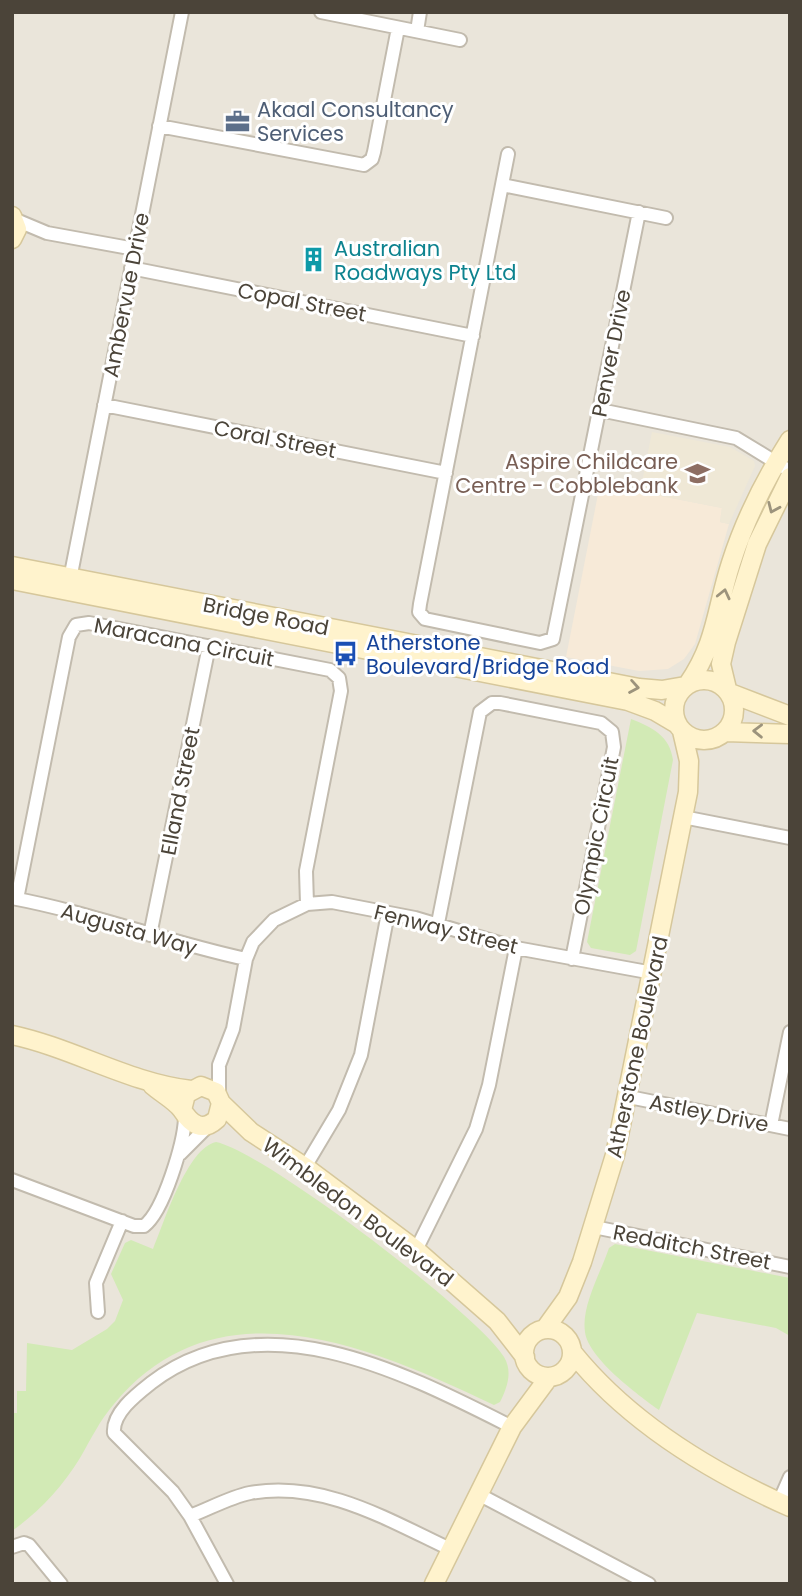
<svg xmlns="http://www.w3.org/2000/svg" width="802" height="1596" font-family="Poppins,sans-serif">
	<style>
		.residential { fill: #eae5da }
		.commercial { fill: #f7ead8 }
		.education { fill: #efe8d6 }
		.park { fill: #d2eab5 }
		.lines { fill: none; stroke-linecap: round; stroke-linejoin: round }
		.street-casing { stroke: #c2bbae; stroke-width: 16 }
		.secondary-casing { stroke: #d6c79b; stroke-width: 21 }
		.street { stroke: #fff; stroke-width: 12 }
		.secondary { stroke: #fff3cd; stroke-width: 18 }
		.oneway { stroke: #9c937c }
		.labels { text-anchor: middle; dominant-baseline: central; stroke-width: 6; stroke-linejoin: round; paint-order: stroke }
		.service-label { font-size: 21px; fill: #4e5e75; stroke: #fff; text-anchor: start }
		.culture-label { font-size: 21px; fill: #0d838f; stroke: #fff; text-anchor: start }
		.street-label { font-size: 21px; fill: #4b4439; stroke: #fff }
		.education-label { font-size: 21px; fill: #785e54; stroke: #fff; text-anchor: end }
		.transit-label { font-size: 21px; fill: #164399; stroke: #fff; text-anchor: start }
	</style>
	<rect width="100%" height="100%" fill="#f6f3ec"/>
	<!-- residential -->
	<path class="residential" d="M12,12H790V1584H12Z"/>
	<!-- commercial -->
	<path class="commercial" d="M600,484L722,508L720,522L729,524L695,644L684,659L668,669L639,671L566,657Z"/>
	<!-- education -->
	<path class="education" d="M652,432L730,447L754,461L755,466L729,524L720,522L722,508L640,492Z"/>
	<!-- park -->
	<path class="park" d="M631,719C652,727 670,736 673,760L636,951L630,955L591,948L587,942Z
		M216,1142C263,1151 478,1314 504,1357C513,1372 507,1388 500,1402L494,1405C374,1348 218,1278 114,1404C100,1420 91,1439 80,1458C63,1486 39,1512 12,1531V1413H17V1391H26L27,1343L72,1350L107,1329L115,1321L123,1300L111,1274L125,1243L131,1240L153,1249C164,1223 187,1148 216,1142Z
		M615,1244L790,1278V1336L776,1328L697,1313L659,1410C638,1395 588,1358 585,1332C581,1306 601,1272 609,1248Z"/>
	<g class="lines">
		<defs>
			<path id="street" d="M321,12L460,40
				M417,31L420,12
				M159,126L364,165L372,159L374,152L398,28
				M508,154L420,604L419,612L425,619L540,643L553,639L639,212
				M502,185L666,218
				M16,220L47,233L135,249
				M131,268L473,336
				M104,405L446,473
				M600,410L736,438L790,471
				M70,579L182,12
				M683,817L790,838
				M12,898C92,913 167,942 246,959
				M17,899L69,637L76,625L89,623L330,670L339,678L341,691L306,871L307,904
				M438,923L480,712L492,703H500L601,723L612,732L614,747L572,959
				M150,935L209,646
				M219,1097V1065L233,1029L246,959L253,942L274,920L307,904L332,902L415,918L516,948L653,973
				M629,1097L790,1129
				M771,1125L790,1032
				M180,1154L208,1126
				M305,1167L339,1110L361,1055L388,913
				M12,1180L134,1226H144C164,1211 184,1142 185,1118
				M594,1227L790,1267
				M416,1250L476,1129L489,1085L516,948
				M98,1312L96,1283L122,1221
				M480,1495L649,1584
				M779,1502L790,1477
				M190,1516C209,1509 230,1497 250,1493C323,1480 388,1520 452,1550
				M12,1547L24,1543L29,1545L61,1584
				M227,1584L190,1516L173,1492L114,1433C112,1413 137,1394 151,1383C262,1298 405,1373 512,1427"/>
			<path id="secondary" d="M12,216L17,229L12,239
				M12,566L639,688L662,690L685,686
				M12,580L628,701L655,711L677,724
				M674 710a30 30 0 1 1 60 0a30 30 0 1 1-60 0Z
				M688,684C717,642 716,609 731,563C745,519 766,478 790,440
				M727,689L721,664L726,642L757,544L790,477
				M730,693L790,716
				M726,732L790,734
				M12,1035C73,1048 129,1083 191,1090
				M152,1085C161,1093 176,1101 182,1110C191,1124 202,1133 217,1119L221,1103L216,1092L201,1086L186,1094L182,1110
				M221,1103L251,1132L305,1167L416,1250L497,1321L525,1357
				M545,1329L568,1297L582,1262L615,1155L688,792L689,761L682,731
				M524 1353a24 24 0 1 1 48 0a24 24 0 1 1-48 0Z
				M573,1353C628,1421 709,1471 790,1507
				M434,1584L512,1427L549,1377"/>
		</defs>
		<!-- street casing -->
		<use href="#street" class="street-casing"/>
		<!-- secondary casing -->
		<use href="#secondary" class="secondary-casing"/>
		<!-- street -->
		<use href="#street" class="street"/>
		<!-- secondary -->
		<use href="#secondary" class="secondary"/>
	</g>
	<!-- one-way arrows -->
	<defs><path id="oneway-chevron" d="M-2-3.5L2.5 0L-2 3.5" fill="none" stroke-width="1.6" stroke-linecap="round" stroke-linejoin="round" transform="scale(1.75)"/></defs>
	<g class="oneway">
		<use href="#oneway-chevron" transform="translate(773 508) rotate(114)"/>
		<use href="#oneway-chevron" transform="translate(724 594) rotate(-77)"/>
		<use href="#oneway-chevron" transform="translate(634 687) rotate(10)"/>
		<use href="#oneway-chevron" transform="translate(758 731) rotate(-179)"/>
	</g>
	<!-- icons -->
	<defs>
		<symbol id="office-bare" viewBox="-9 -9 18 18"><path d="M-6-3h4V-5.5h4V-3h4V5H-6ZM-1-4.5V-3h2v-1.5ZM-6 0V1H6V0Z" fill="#5c6f8a" stroke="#fff" stroke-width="2.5" paint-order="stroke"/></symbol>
		<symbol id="building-bare" viewBox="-9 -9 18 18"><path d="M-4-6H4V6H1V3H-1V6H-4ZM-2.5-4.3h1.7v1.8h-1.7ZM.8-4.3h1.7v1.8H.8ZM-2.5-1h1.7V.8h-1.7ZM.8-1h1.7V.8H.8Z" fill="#0f9aa8" stroke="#fff" stroke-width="2.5" paint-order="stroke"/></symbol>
		<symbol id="school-bare" viewBox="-9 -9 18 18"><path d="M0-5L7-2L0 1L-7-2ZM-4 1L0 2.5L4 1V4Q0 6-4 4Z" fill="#8d6e63" stroke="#fff" stroke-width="2.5" paint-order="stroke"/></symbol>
		<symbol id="bus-bare" viewBox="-9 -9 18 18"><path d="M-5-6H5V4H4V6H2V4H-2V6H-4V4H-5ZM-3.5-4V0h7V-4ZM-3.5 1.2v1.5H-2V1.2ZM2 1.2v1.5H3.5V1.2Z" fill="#1a4fb4" stroke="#fff" stroke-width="2.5" paint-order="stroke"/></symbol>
	</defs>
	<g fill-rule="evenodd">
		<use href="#office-bare" x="220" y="104" width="35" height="35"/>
		<use href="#building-bare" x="296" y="242" width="35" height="35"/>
		<use href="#school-bare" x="680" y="456" width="35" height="35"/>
		<use href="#bus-bare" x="328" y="636" width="35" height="35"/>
	</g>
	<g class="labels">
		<!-- service labels -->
		<g class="service-label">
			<text x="257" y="109">Akaal Consultancy<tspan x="257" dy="24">Services</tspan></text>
		</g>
		<!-- culture labels -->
		<g class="culture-label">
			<text x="334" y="248">Australian<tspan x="334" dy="24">Roadways Pty Ltd</tspan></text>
		</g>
		<!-- street labels -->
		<g class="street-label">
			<text transform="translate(126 295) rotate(-79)">Ambervue Drive</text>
			<text transform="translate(302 302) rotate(11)">Copal Street</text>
			<text transform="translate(611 353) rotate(-79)">Penver Drive</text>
			<text transform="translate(275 439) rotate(11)">Coral Street</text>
			<text transform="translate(266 616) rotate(11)">Bridge Road</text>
			<text transform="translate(184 642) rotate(11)">Maracana Circuit</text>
			<text transform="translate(180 791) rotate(-79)">Elland Street</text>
			<text transform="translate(596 836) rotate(-79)">Olympic Circuit</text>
			<text transform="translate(129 929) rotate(16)">Augusta Way</text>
			<text transform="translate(446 929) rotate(14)">Fenway Street</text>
			<text transform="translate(637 1047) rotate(-78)">Atherstone Boulevard</text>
			<text transform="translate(709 1113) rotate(11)">Astley Drive</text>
			<text transform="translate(358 1212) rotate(37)">Wimbledon Boulevard</text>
			<text transform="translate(692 1247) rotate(11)">Redditch Street</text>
		</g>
		<!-- education labels -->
		<g class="education-label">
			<text x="678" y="461">Aspire Childcare<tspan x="678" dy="24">Centre - Cobblebank</tspan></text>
		</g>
		<!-- transit labels -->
		<g class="transit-label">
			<text x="366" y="642">Atherstone<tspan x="366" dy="24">Boulevard/Bridge Road</tspan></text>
		</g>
	</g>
	<!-- border -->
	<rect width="802" height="1596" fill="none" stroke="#4b4439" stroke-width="28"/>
</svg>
